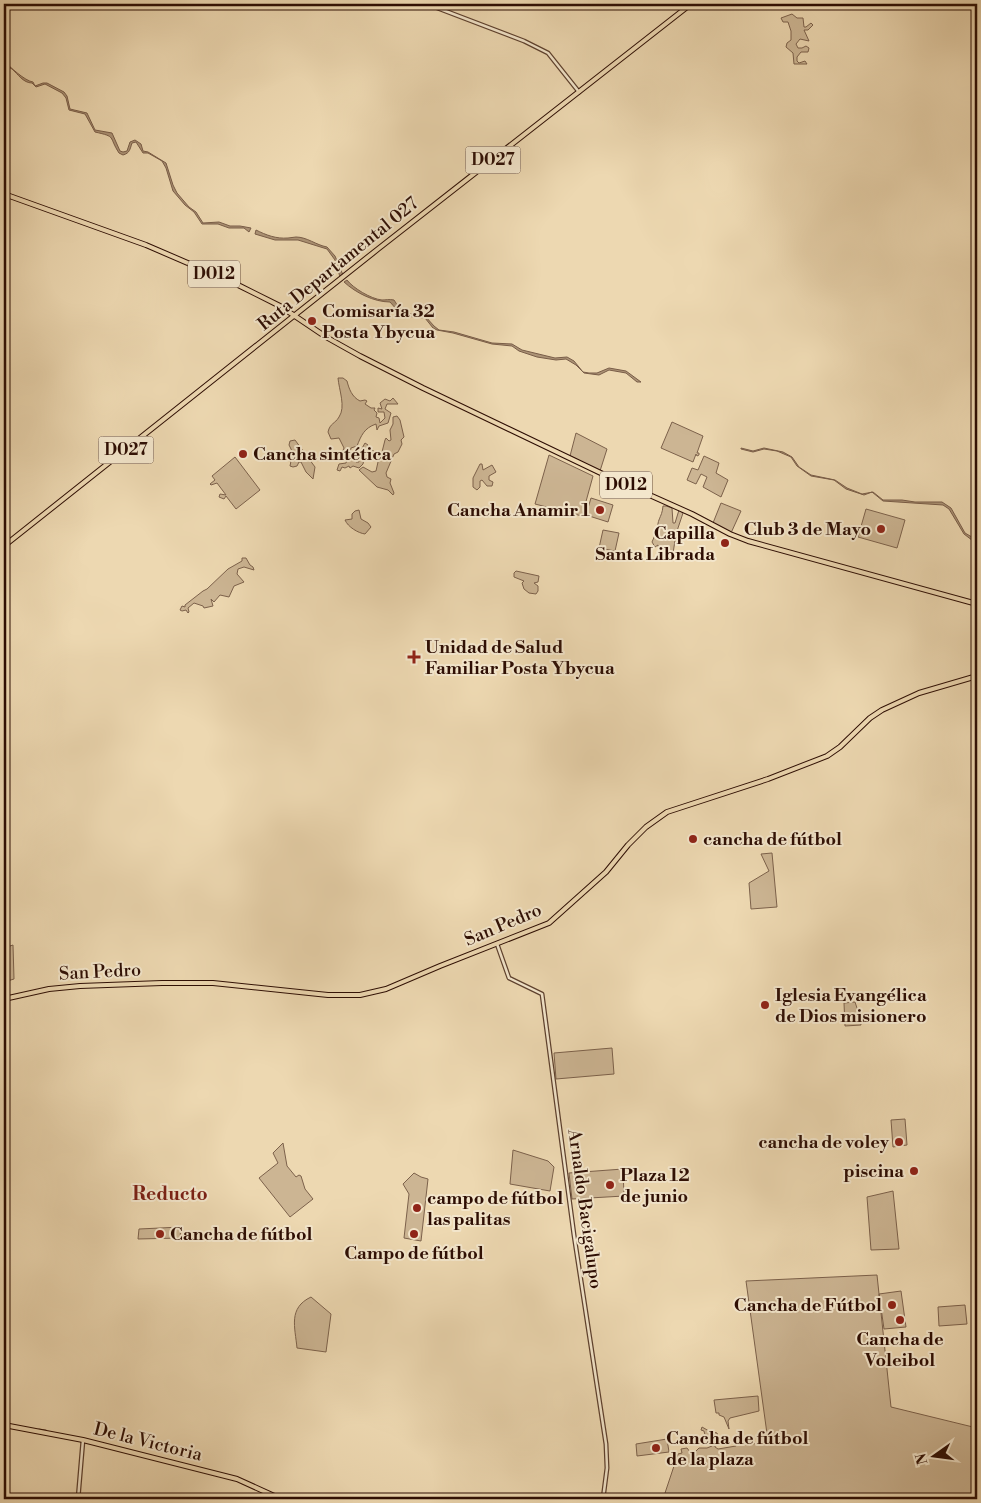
<svg xmlns="http://www.w3.org/2000/svg" width="981" height="1503" font-family="'Libre Bodoni',serif">
	<style>
		.green { fill: #ccb593; stroke: #7c614b }
		.water { fill: #ac9376; stroke: #795d48 }
		.lines { fill: none; stroke-linecap: round; stroke-linejoin: round }
		.stream { stroke: #795d48; stroke-width: 1 }
		.minor-casing { stroke: #5d402e; stroke-width: 5 }
		.major-casing { stroke: #2d0d03; stroke-width: 6 }
		.minor { stroke: #f3e6cc; stroke-width: 2.5 }
		.major { stroke: #edd8b1; stroke-width: 4 }
		.poi-dot { fill: #8f2418; stroke: #f3e6cc; stroke-width: 2 }
		.labels { text-anchor: middle; dominant-baseline: central; stroke-width: 4; stroke-linejoin: round; paint-order: stroke }
		.shield { fill: #f3e6cc; stroke: #684e3f; stroke-width: 1 }
		.shield-label { font-size: 16px; font-weight: bold; fill: #2d0d03 }
		.street-label { font-size: 18px; fill: #2d0d03; stroke: #f3e6cc }
		.poi-label { font-size: 18px; font-weight: bold; fill: #2d0d03; stroke: #f3e6cc; text-anchor: start }
		.neighbourhood-label { font-size: 19px; font-weight: bold; fill: #7a1f14; stroke: #f3e6cc }
	</style>
	<rect width="100%" height="100%" fill="#edd8b1"/>
	<filter id="stains"><feTurbulence type="fractalNoise" baseFrequency=".004" numOctaves="4"/><feColorMatrix values="0 0 0 0 .2 0 0 0 0 .09 0 0 0 0 .02 0 0 0 .5 -.17"/></filter>
	<radialGradient id="worn" r=".72"><stop offset=".6" stop-color="#630" stop-opacity="0"/><stop offset="1" stop-color="#630" stop-opacity=".3"/></radialGradient>
	<!-- green -->
	<path class="green" d="M792,14L797,18H803L804,27H806L811,23L813,25L808,30H804L809,41L800,39L796,44L798,48H802L806,46L809,48L808,52H801L797,57V61L799,63L805,61L807,64H794L793,53L786,47L787,43L791,40V31L788,22H783L781,18Z
		M338,378H343L347,381C349,389 352,397 360,401L365,400L367,401L365,404L371,408H375L374,410L377,413L376,417L379,418L380,423L385,418L384,412H378V408L382,409L380,403L385,399L390,401L393,398L398,404H387L385,409L391,413L388,423L379,426L377,430L376,424C364,428 361,436 357,446L351,448L350,453L346,456L342,453L344,448L339,438L331,439L328,432C330,423 335,424 339,417C346,407 339,390 338,378Z
		M397,416L400,420L404,437L401,440L402,444L398,452L394,454L386,473L387,477L391,479L390,483L394,493L393,495L388,490L377,487L359,470L363,467L372,472L376,471L378,462L372,456L370,450H372L381,456L385,440L386,438L389,441L391,440L390,430L393,424V417Z
		M672,422L703,436L697,453H699V455L697,456L696,454L693,462L661,448Z
		M576,433L607,449L600,471L570,456Z
		M295,440L315,467L313,479L306,472L301,462H299L297,466L293,467L290,466L291,461L286,460V458L292,451L289,445L290,441Z
		M365,443L368,445L367,448L370,454L367,458L364,459L363,464L359,468L353,466L350,468L349,466L345,468L342,467L340,471L337,470L339,464L346,463L348,457H354L356,462H359L357,457Z
		M549,455L593,476L582,516L535,504Z
		M704,456L719,463L716,473L728,480L721,497L703,487L707,477L701,474L696,484L687,480L692,468L698,470Z
		M235,457L260,490L236,509L226,496L224,499L219,497L220,494L226,495L217,483L211,485L210,484L215,480L212,476Z
		M480,464H482L483,470L492,465L496,472L489,476V480L493,482L492,486H487L482,480L480,481V487L477,490L473,487V478Z
		M591,498L613,505L608,522L586,515Z
		M721,503L741,511L731,533L713,523Z
		M663,506H666L672,508L673,523H675L679,510L683,513L676,534L672,560L668,556L664,557C661,554 658,548 658,545L655,547L652,542L655,535L658,534C656,518 662,519 663,506Z
		M866,509L905,520L897,548L858,537Z
		M359,510L361,519L368,523L371,527L365,534C358,533 348,527 345,520L352,519V514L355,511Z
		M603,530L619,533L615,551L599,548Z
		M242,558H246L250,565L253,567L254,570L244,567L238,569L237,574L244,582L234,586L229,597L220,595L214,602L211,599L213,606L204,608L203,606L194,603L188,608L189,612L188,613L186,610L182,611L180,610L182,606L185,607V605L203,591L207,589L228,569L242,561Z
		M516,571L539,576L538,582L534,583L538,586V591L536,594L529,593L524,589L522,583L524,581L514,577V573Z
		M772,853L777,907L751,909L749,883L769,871L761,854Z
		M13,945L14,979L4,982V948Z
		M855,1002L859,1014L861,1025L845,1026L844,1003Z
		M612,1048L614,1074L556,1079L554,1053Z
		M905,1119L907,1145L893,1147L891,1120Z
		M283,1143L287,1166L296,1177L299,1175L301,1176L305,1189L313,1199L290,1217L259,1178L278,1163L273,1153Z
		M513,1150L548,1161L554,1167L550,1191L510,1184Z
		M623,1169L624,1196L572,1199L569,1173Z
		M414,1173L421,1177L428,1179L421,1241L404,1238L409,1194L403,1184Z
		M893,1191L899,1249L871,1250L867,1197Z
		M181,1227L180,1238L138,1239L139,1229Z
		M877,1275L891,1407L977,1428V1499H663L678,1454L682,1453L681,1449L687,1448L690,1452H695L699,1448H707L712,1446V1436L708,1437L705,1435L704,1431L701,1430L702,1427L709,1431L717,1433L718,1436L716,1438L715,1447L718,1449L736,1446L737,1444L740,1442V1438L744,1441L748,1439V1445L768,1441L746,1281Z
		M901,1291L906,1327L884,1329L879,1294Z
		M311,1297L331,1314L326,1352L297,1348C295,1327 288,1308 311,1297Z
		M965,1305L967,1324L939,1326L938,1307Z
		M758,1396L759,1411L730,1418L728,1421L729,1429L724,1417L719,1415V1413H716L714,1400Z
		M667,1439L669,1452L637,1456L636,1444Z"/>
	<!-- water -->
	<path class="water" d="M4,61C10,67 25,81 33,82L35,86L43,83H47L64,92L67,96L70,109L87,113L95,130L112,133L120,151L123,152L127,151L130,142L135,140L141,144L143,151L148,152L166,163L173,185L177,193L189,207L196,212L203,223L219,222L230,226H240L251,228L249,232L244,228H229L218,224H202L194,212L185,205L173,191L166,168L162,161L148,153H143L136,142L132,143C130,149 130,153 123,155L119,153C108,136 117,137 95,132L85,114L69,110L66,98L62,93L45,84L36,87L32,83C23,83 18,74 12,69C9,67 6,66 4,64Z
		M256,230C266,235 276,239 288,238C291,238 293,237 296,237C307,237 316,245 327,247L335,256L343,275L340,277L335,260L327,249L298,240H275L255,234Z
		M347,280C353,288 371,299 382,300C386,300 389,299 394,300C406,319 407,311 425,316L434,326L439,330L454,332L492,343L512,344L522,350L555,358L567,357L574,361L583,372L589,373H597L609,368L626,371L641,382H637L626,373L609,370L599,375L584,373L576,365L566,359L556,360L537,357L519,351L512,346L492,344L453,333L437,330L433,328L425,318L405,316L398,311L390,302C374,302 356,293 344,282Z
		M741,448L753,451L764,448L783,452L792,457L799,467L811,475L835,480L847,488L862,494L873,492L883,500H902L915,502H942L951,508L965,533L977,540V544L964,534L949,509L943,505L883,501L872,492L864,495L846,489L834,480L811,476L797,466L791,457L777,451L764,449L753,452L741,449Z"/>
	<g class="lines">
		<!-- stream -->
		<path class="stream" d="M39,1429L46,1430"/>
		<defs>
			<path id="minor" d="M427,4L524,41L548,53L579,92
				M497,944L509,978L542,994L574,1235L606,1444L607,1468L603,1499
				M78,1499L83,1440"/>
			<path id="major" d="M4,194L146,245L234,283L280,306L326,337L360,356L423,388L607,476L692,514L730,534L748,541L977,604
				M4,546L378,249L691,4
				M4,999L49,989L80,986L162,983H213L328,995H360L386,989L440,966L549,923L606,872L628,845L646,827L667,812L768,779L827,756L840,747L870,718L882,710L919,693L977,676
				M4,1425L83,1440L237,1479L281,1499"/>
		</defs>
		<!-- minor casing -->
		<use href="#minor" class="minor-casing"/>
		<!-- major casing -->
		<use href="#major" class="major-casing"/>
		<!-- minor -->
		<use href="#minor" class="minor"/>
		<!-- major -->
		<use href="#major" class="major"/>
	</g>
	<!-- markers -->
	<g class="poi-dot">
		<circle cx="312" cy="321" r="5"/>
		<circle cx="243" cy="454" r="5"/>
		<circle cx="600" cy="510" r="5"/>
		<circle cx="881" cy="529" r="5"/>
		<circle cx="725" cy="543" r="5"/>
		<path d="M411.5 649.5h5v5h5v5h-5v5h-5v-5h-5v-5h5z"/>
		<circle cx="693" cy="839" r="5"/>
		<circle cx="765" cy="1005" r="5"/>
		<circle cx="899" cy="1142" r="5"/>
		<circle cx="914" cy="1171" r="5"/>
		<circle cx="610" cy="1185" r="5"/>
		<circle cx="417" cy="1208" r="5"/>
		<circle cx="160" cy="1234" r="5"/>
		<circle cx="414" cy="1234" r="5"/>
		<circle cx="892" cy="1305" r="5"/>
		<circle cx="900" cy="1320" r="5"/>
		<circle cx="656" cy="1448" r="5"/>
	</g>
	<g class="labels">
		<!-- shield labels -->
		<g class="shield">
			<rect x="465.5" y="146.5" width="55" height="27" rx="4"/>
			<rect x="188" y="260.5" width="52" height="27" rx="4"/>
			<rect x="98.5" y="436.5" width="55" height="27" rx="4"/>
			<rect x="600" y="471.5" width="52" height="27" rx="4"/>
		</g>
		<g class="shield-label">
			<text x="493" y="160">D027</text>
			<text x="214" y="274">D012</text>
			<text x="126" y="450">D027</text>
			<text x="626" y="485">D012</text>
		</g>
		<!-- street labels -->
		<g class="street-label">
			<text transform="translate(338 264) rotate(-39)">Ruta Departamental 027</text>
			<text transform="translate(503 925) rotate(-23)">San Pedro</text>
			<text transform="translate(100 972) rotate(-3)">San Pedro</text>
			<text transform="translate(585 1209) rotate(82)">Arnaldo Bacigalupo</text>
			<text transform="translate(148 1442) rotate(14)">De la Victoria</text>
		</g>
		<!-- poi labels -->
		<g class="poi-label">
			<text x="322" y="311">Comisaría 32<tspan x="322" dy="21">Posta Ybycua</tspan></text>
			<text x="253" y="454">Cancha sintética</text>
			<text x="590" y="510" text-anchor="end">Cancha Anamir 1</text>
			<text x="871" y="529" text-anchor="end">Club 3 de Mayo</text>
			<text x="715" y="533" text-anchor="end">Capilla<tspan x="715" dy="21">Santa Librada</tspan></text>
			<text x="425" y="647">Unidad de Salud<tspan x="425" dy="21">Familiar Posta Ybycua</tspan></text>
			<text x="703" y="839">cancha de fútbol</text>
			<text x="775" y="995">Iglesia Evangélica<tspan x="775" dy="21">de Dios misionero</tspan></text>
			<text x="889" y="1142" text-anchor="end">cancha de voley</text>
			<text x="904" y="1171" text-anchor="end">piscina</text>
			<text x="620" y="1175">Plaza 12<tspan x="620" dy="21">de junio</tspan></text>
			<text x="427" y="1198">campo de fútbol<tspan x="427" dy="21">las palitas</tspan></text>
			<text x="170" y="1234">Cancha de fútbol</text>
			<text x="414" y="1253" text-anchor="middle">Campo de fútbol</text>
			<text x="882" y="1305" text-anchor="end">Cancha de Fútbol</text>
			<text x="900" y="1339" text-anchor="middle">Cancha de<tspan x="900" dy="21">Voleibol</tspan></text>
			<text x="666" y="1438">Cancha de fútbol<tspan x="666" dy="21">de la plaza</tspan></text>
		</g>
		<!-- neighbourhood labels -->
		<g class="neighbourhood-label">
			<text x="170" y="1194">Reducto</text>
		</g>
	</g>
	<!-- margin -->
	<rect width="981" height="1503" fill="none" stroke="#edd8b1" stroke-width="20"/>
	<rect x="5" y="5" width="971" height="1493" fill="none" stroke="#2d0d03" stroke-width="2.5"/>
	<rect x="10" y="10" width="961" height="1483" fill="none" stroke="#2d0d03"/>
	<!-- north arrow -->
	<g transform="translate(934 1456) rotate(256)" stroke="#f3e6cc" stroke-width="4" paint-order="stroke">
	<path d="M0-4L9 19L0 12L-9 19Z" fill="#2d0d03"/>
	<text y="-8" font-size="14" font-weight="bold" text-anchor="middle" fill="#2d0d03">N</text>
	</g>
	<rect width="100%" height="100%" filter="url(#stains)"/>
	<rect width="100%" height="100%" fill="url(#worn)"/>
</svg>
